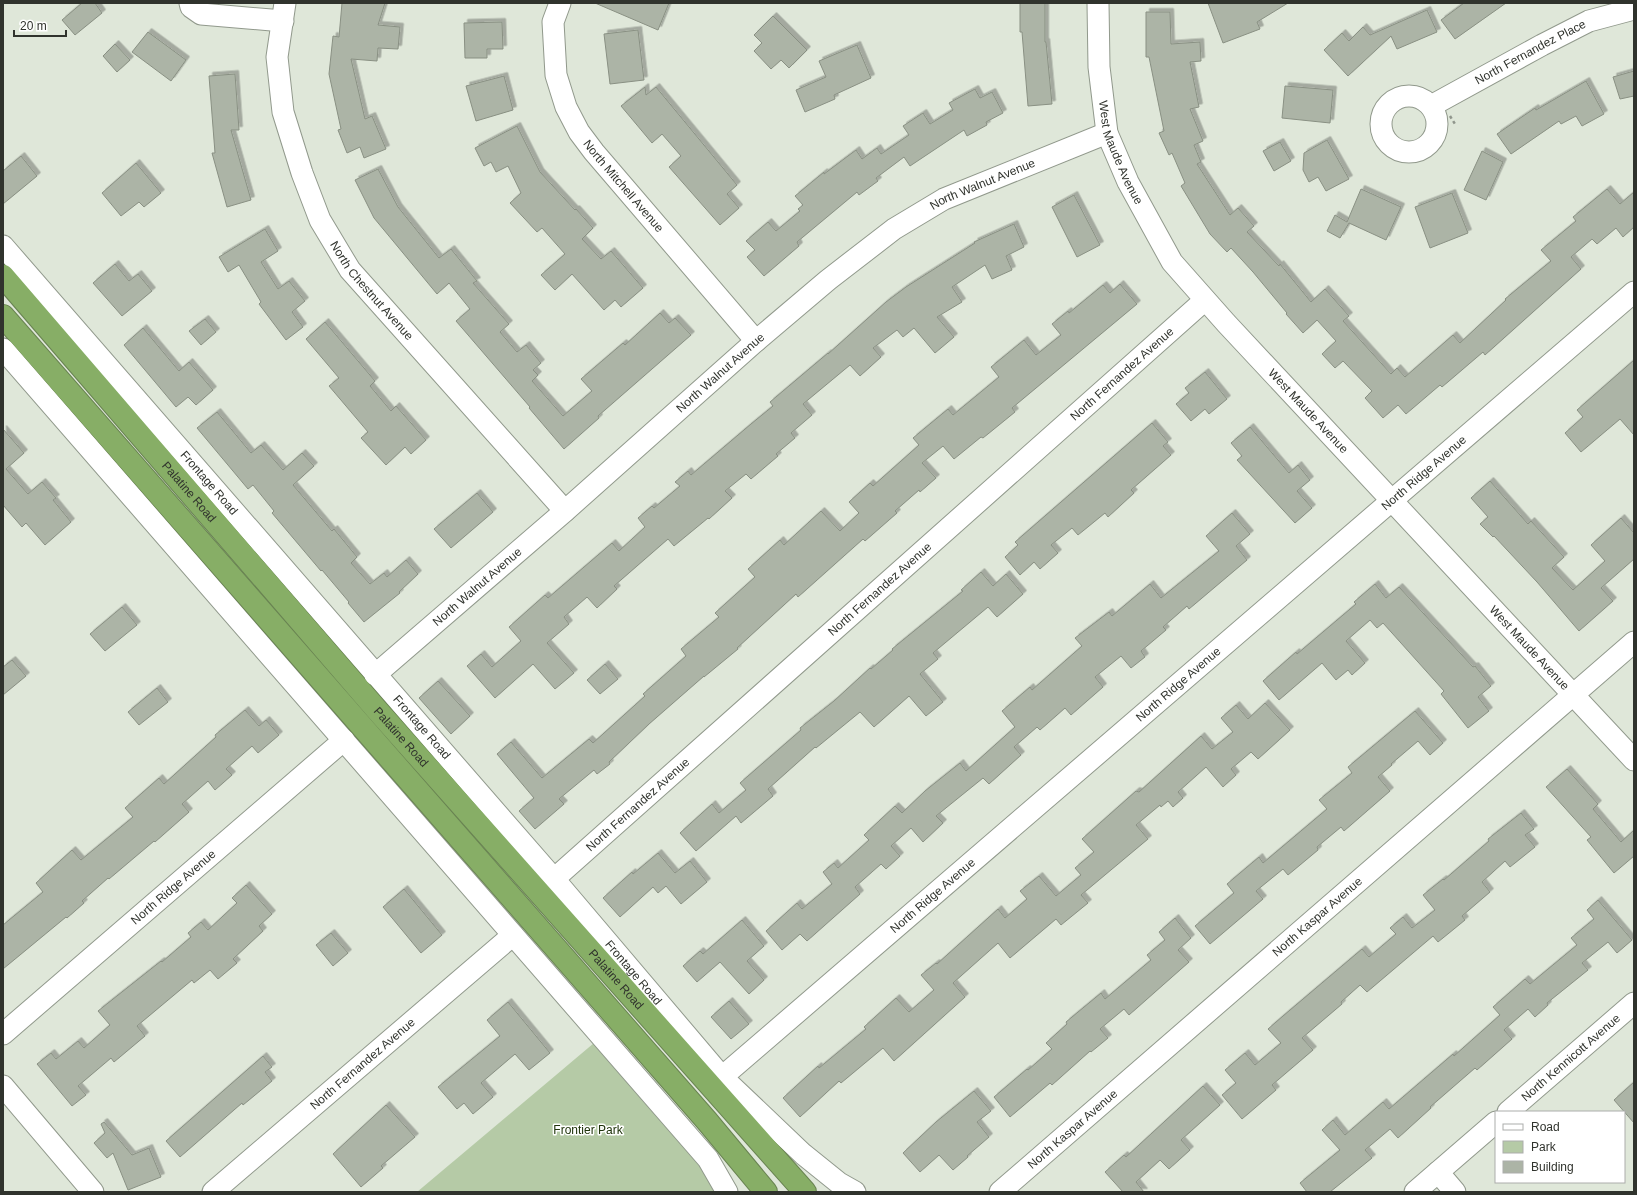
<svg xmlns="http://www.w3.org/2000/svg" width="1637" height="1195" font-family="Helvetica,sans-serif">
	<style>
		.green { fill: #b5caa6 }
		.building { fill: #acb4a6; stroke: #899083; filter: url(#shadow) }
		.lines { fill: none; stroke-linecap: round; stroke-linejoin: round }
		.minor-casing { stroke: #91998c; stroke-width: 23 }
		.highway-casing { stroke: #698352; stroke-width: 24 }
		.path { stroke: #90968c; stroke-width: 2.5; stroke-dasharray: 3 3; stroke-linecap: butt }
		.minor { stroke: #fff; stroke-width: 21 }
		.highway { stroke: #87ae66; stroke-width: 22 }
		.labels { text-anchor: middle; dominant-baseline: central; stroke-width: 3; stroke-linejoin: round; paint-order: stroke }
		.street-label { font-size: 12px; fill: #30332d; stroke: #fff }
		.park-label { font-size: 12px; fill: #20340b; stroke: #fff }
	</style>
	<defs>
		<filter id="shadow"><feDropShadow dx="3.5" dy="-3.5" stdDeviation="0" flood-color="#0004"/></filter>
	</defs>
	<rect width="100%" height="100%" fill="#dfe7d9"/>
	<!-- green -->
	<path class="green" d="M594,1043L699,1161L717,1192H417Z"/>
	<!-- building -->
	<path class="building" d="M82,3H95L102,13L75,35L62,20Z
		M342,3H385L378,25L400,27L398,49L378,48L377,61L351,59L365,119L372,116L386,149L364,158L360,147L347,153L338,130L341,129L329,74L333,36L339,37Z
		M595,3H669L658,30Z
		M1020,3H1045V42H1046L1052,104L1028,106L1022,32H1020Z
		M1208,3H1288L1257,22L1260,29L1223,43Z
		M1464,3H1506L1455,39L1441,20Z
		M1427,10L1437,32L1397,49L1391,36L1348,76L1324,50L1342,33L1349,41L1363,27L1370,35Z
		M1146,12H1170L1171,44L1200,42L1201,61L1190,62L1199,107L1190,109L1203,141L1194,145L1201,162L1197,164L1230,215L1238,208L1254,226L1247,232L1279,266L1280,264L1311,302L1325,289L1349,316L1343,321L1391,374L1397,368L1405,377L1453,335L1460,343L1506,300L1505,299L1551,261L1541,250L1576,221L1573,217L1607,189L1620,204L1634,192V227L1623,237L1616,228L1597,244L1592,239L1571,257L1581,269L1485,355L1483,352L1442,387L1440,385L1406,414L1398,405L1383,418L1365,398L1372,391L1343,361L1335,368L1322,354L1336,341L1317,320L1303,333L1286,314L1287,313L1253,272L1231,248L1227,252L1210,234L1181,186L1185,183L1172,153L1169,155L1159,133L1164,131L1149,57H1146Z
		M773,16L807,50L789,68L781,60L771,69L754,51L762,43L754,35Z
		M502,22L503,49H487V58H465L464,23Z
		M638,30L644,80L610,84L604,34Z
		M148,32L186,60L171,81L132,52Z
		M115,44L130,60L117,72L103,56Z
		M857,45L871,78L834,95L835,99L805,112L796,90L826,77L819,61Z
		M1634,71V96L1620,99L1613,77Z
		M235,74L239,130H231L251,200L227,207L212,153H215L209,76Z
		M504,76L513,110L476,121L466,86Z
		M1586,81L1604,114L1582,126L1576,116L1561,124L1559,121L1511,154L1497,134L1535,108L1536,110Z
		M1285,86L1333,90L1330,123L1282,118Z
		M645,87L646,95L656,87L737,185L727,194L739,208L720,225L669,167L681,156L662,134L652,143L621,106Z
		M975,89L980,98L992,92L1003,113L986,122L987,125L967,136L964,130L910,166L904,157L876,178L878,181L859,195L857,192L797,242L799,246L764,276L747,257L755,250L746,241L768,222L776,231L800,211L798,209L803,205L795,196L824,172V174L856,150L862,159L877,148L881,154L909,135L903,126L923,113L930,124L953,110L949,103Z
		M517,126L540,172L575,210L576,209L593,228L582,239L601,259L611,251L643,288L621,307L615,300L604,310L572,274L555,290L541,275L565,254L542,228L537,232L510,203L521,193L508,166L496,172L491,162L484,166L475,148Z
		M1327,140L1349,179L1326,191L1318,177L1309,182L1303,170L1304,153Z
		M1280,142L1291,161L1274,171L1263,151Z
		M1482,151L1503,162L1486,200L1464,190Z
		M21,156L37,176L3,204V171Z
		M136,163L161,193L144,207L139,202L121,216L102,193Z
		M378,169L398,207L439,258L451,249L477,281L473,283L509,324L500,332L517,352L526,345L541,363L533,370L538,375L532,381L563,416L592,391L581,379L623,343L625,345L660,313L669,323L675,318L691,335L598,416L599,418L564,449L529,408L530,407L456,321L470,309L449,283L437,294L374,218L355,180Z
		M1361,189L1401,207L1386,240L1349,223L1340,238L1327,231L1335,215L1347,222Z
		M1452,193L1468,233L1430,248L1415,207Z
		M1074,195L1100,245L1077,257L1052,207Z
		M1014,224L1024,247L1006,256L1012,270L992,279L985,265L952,287L962,302L937,317L954,337L935,353L914,328L903,337L897,330L873,348L881,357L860,376L850,365L803,404L812,415L791,433L795,438L776,454L778,456L751,479L746,474L725,491L732,498L709,519L708,518L674,546L668,539L614,586L617,589L597,608L587,597L564,617L569,624L547,643L574,673L555,689L533,664L495,698L467,666L481,654L492,667L521,641L509,627L545,595L548,598L612,543L619,551L645,527L638,518L652,506L654,508L680,486L675,482L688,471L691,475L751,424L773,406L770,402L828,353V354L886,302L906,287L975,243L974,242Z
		M265,229L278,251L261,262L278,289L289,281L305,301L292,312L303,327L286,340L259,304L261,302L239,265L228,272L219,257Z
		M115,264L129,281L138,274L152,291L122,316L93,283Z
		M1120,284L1137,304L1012,408L1015,412L983,438L981,437L954,459L943,446L922,463L936,478L920,492L919,490L895,511L897,513L865,541L863,539L798,597L796,594L737,648L738,649L704,677V676L649,724L609,762L610,764L597,774L594,770L559,799L564,804L535,829L519,811L534,798L497,754L511,742L542,778L589,739L593,743L645,696L643,694L686,656L681,649L719,617L715,613L755,577L748,569L780,540L784,545L821,511L840,531L859,513L849,502L870,483L873,486L919,445L913,438L948,409L953,415L999,377L991,367L1024,340L1036,355L1061,335L1052,324L1068,311L1069,313L1103,285L1110,293Z
		M205,319L216,332L201,345L189,331Z
		M325,322L375,381L370,386L391,411L396,406L426,440L411,454L405,447L386,465L361,438L368,432L329,386L339,378L306,339Z
		M143,328L179,371L189,362L213,390L196,405L188,397L176,407L124,345Z
		M1634,360V435L1620,419L1581,452L1565,433L1583,417L1577,410Z
		M1205,372L1227,399L1209,414L1205,409L1191,421L1176,404L1189,393L1185,388Z
		M217,412L251,453L261,445L283,470L302,453L314,466L293,485L332,531L334,529L357,557L351,563L370,584L384,573L387,577L406,560L418,574L399,592L400,593L364,622L348,603L349,602L322,570L321,571L272,513L274,511L253,485L248,489L197,428Z
		M1152,423L1168,442L1163,446L1171,455L1131,490L1134,493L1108,517L1105,513L1078,535L1072,528L1051,545L1058,553L1040,569L1034,562L1020,575L1005,557L1018,545L1015,542Z
		M1250,427L1289,473L1298,465L1310,480L1297,491L1312,508L1295,523L1237,460L1242,456L1231,443Z
		M3,429L24,453L6,469L28,494L42,482L56,498L53,500L71,522L45,545L26,523L22,527L3,505Z
		M1490,481L1528,524L1531,521L1564,557L1552,568L1573,590L1605,561L1591,545L1621,518L1634,533V559L1601,588L1613,601L1579,631L1537,582L1494,536L1493,537L1480,524L1488,517L1471,498Z
		M477,493L493,512L451,548L434,529Z
		M1232,513L1250,534L1236,546L1247,560L1189,609L1187,606L1163,627L1166,630L1141,651L1145,657L1131,668L1121,656L1095,677L1103,687L1071,715L1065,708L1040,730L1037,727L1014,747L1021,755L989,784L983,778L936,816L943,823L923,842L911,828L891,846L900,856L886,869L881,864L855,887L860,894L807,941L800,934L782,950L766,931L797,903L802,909L832,884L823,872L834,863L838,868L869,840L864,835L895,806L902,813L925,791L960,763L966,771L1015,727L1002,711L1030,687L1032,690L1082,646L1075,638L1109,612L1112,616L1150,584L1161,598L1219,551L1206,536Z
		M981,572L993,586L1006,574L1023,594L997,617L988,607L933,653L938,659L920,674L943,702L926,716L909,696L874,727L860,712L816,748L815,747L768,789L773,796L741,823L736,816L696,851L680,833L712,804L719,813L746,790L740,783L801,730L800,728L834,701L870,668L871,669L893,650L892,649L963,591L961,590Z
		M1375,584L1386,598L1399,587L1473,667L1475,666L1491,686L1478,697L1489,711L1468,728L1441,694L1444,691L1383,623L1377,628L1370,620L1346,641L1365,663L1352,675L1348,670L1336,680L1322,663L1279,700L1263,681L1296,652L1297,654L1356,604L1354,602Z
		M122,607L137,625L105,651L90,634Z
		M12,660L26,676L3,695V667Z
		M605,664L618,679L600,694L587,680Z
		M438,681L470,716L451,734L419,698Z
		M157,688L168,702L139,725L128,712Z
		M1265,703L1290,730L1258,759L1251,752L1231,769L1236,775L1223,787L1206,767L1178,792L1183,798L1173,807L1168,801L1161,807L1160,805L1136,825L1148,839L1081,895L1088,903L1061,925L1056,919L1010,958L998,943L953,983L965,997L894,1061L883,1048L841,1083L839,1081L800,1117L783,1098L818,1066L819,1068L866,1029L864,1027L896,998L909,1012L934,990L921,975L936,963L937,964L998,909L1005,918L1027,899L1020,891L1039,876L1056,896L1081,875L1075,868L1094,852L1082,839L1136,791L1139,792L1201,736L1212,749L1233,732L1221,718L1236,705L1248,719Z
		M245,710L259,726L266,720L279,735L258,753L252,746L226,769L232,775L215,790L208,781L182,804L189,812L155,842L154,841L109,879L108,878L82,901L84,903L67,918L66,917L3,969V925L43,892L36,883L72,850L81,860L133,817L125,808L159,778L164,784L216,737L215,735Z
		M1415,711L1443,743L1430,755L1418,741L1391,764L1392,765L1378,777L1390,791L1344,831L1341,827L1317,847L1318,850L1288,875L1283,869L1256,891L1263,899L1210,944L1195,926L1234,893L1227,884L1259,857L1263,863L1327,809L1319,800L1352,773L1348,767Z
		M1567,769L1598,804L1593,809L1621,842L1634,830V856L1614,873L1587,840L1591,837L1546,787Z
		M1521,813L1534,829L1525,835L1535,847L1510,867L1505,861L1482,882L1490,892L1462,916L1465,920L1438,942L1433,936L1367,992L1360,985L1341,1002L1342,1004L1302,1038L1313,1050L1272,1085L1276,1090L1242,1119L1222,1095L1236,1083L1225,1070L1245,1053L1255,1065L1281,1043L1268,1029L1283,1016L1362,949L1369,957L1396,934L1390,928L1403,917L1412,928L1435,910L1423,895L1443,879L1444,880L1489,841L1488,839Z
		M658,853L675,873L690,861L707,882L681,904L666,886L658,893L653,887L620,917L603,898L632,872L633,874Z
		M246,885L272,914L259,926L263,931L233,959L237,963L218,979L210,970L194,983L192,980L137,1026L145,1036L114,1062L111,1058L78,1086L86,1095L72,1106L37,1064L51,1053L56,1059L78,1041L84,1048L110,1025L98,1011L161,961L162,962L191,937L188,933L201,922L208,930L237,903L232,898Z
		M404,889L442,935L421,953L383,907Z
		M1598,900L1632,940L1617,953L1608,942L1582,963L1588,970L1547,1003L1548,1005L1535,1017L1528,1009L1504,1030L1512,1039L1477,1070L1475,1068L1430,1107L1431,1108L1398,1138L1390,1129L1365,1150L1372,1158L1330,1192H1307L1300,1183L1340,1150L1322,1130L1333,1120L1345,1135L1383,1102L1389,1109L1453,1054L1454,1056L1500,1015L1493,1007L1525,979L1530,984L1577,945L1571,938L1594,919L1587,910Z
		M1175,918L1191,938L1178,950L1189,962L1129,1015L1124,1009L1100,1029L1108,1038L1091,1052L1090,1051L1052,1085L1050,1083L1010,1117L994,1097L1027,1069L1028,1070L1052,1049L1046,1043L1067,1024L1066,1022L1101,993L1105,999L1151,960L1147,955L1165,940L1159,932Z
		M742,920L764,946L747,961L764,980L749,994L720,962L697,982L683,966L700,951L703,954Z
		M331,933L348,953L333,966L316,945Z
		M729,1001L749,1024L731,1039L711,1017Z
		M508,1002L550,1053L529,1070L515,1054L481,1083L493,1097L473,1114L464,1103L457,1109L438,1087L500,1036L487,1020Z
		M263,1056L272,1067L265,1072L272,1081L243,1105L242,1103L180,1157L166,1141Z
		M1634,1082V1123L1614,1100Z
		M1203,1086L1220,1105L1181,1140L1190,1150L1169,1169L1160,1160L1136,1182L1144,1192H1123L1105,1172L1124,1155L1126,1157Z
		M974,1091L991,1111L977,1122L989,1137L967,1156L968,1157L953,1170L939,1155L920,1172L903,1153L936,1122Z
		M386,1105L415,1137L381,1166L383,1168L361,1187L333,1154Z
		M104,1122L132,1155L149,1148L161,1177L128,1190L113,1153L107,1158L94,1143L105,1133L101,1124Z"/>
	<g class="lines">
		<defs>
			<g id="minor">
				<path d="M190,3L191,7L201,14L283,21"/>
				<path id="s1" d="M285,3L277,57L283,112L302,173L320,220L350,270L565,511"/>
				<path id="s2" d="M560,3L553,22L556,75L566,107L579,132L594,152L756,341"/>
				<path id="s3" d="M1098,3L1099,67L1107,133L1128,182L1172,262L1226,323L1634,760"/>
				<circle cx="1409" cy="124" r="28"/>
				<path id="s4" d="M1431,106L1542,45L1589,21L1634,9"/>
				<path id="s5" d="M3,246L554,879L722,1077L803,1154L839,1183L855,1192"/>
				<path d="M3,349L708,1159L727,1192"/>
				<path id="s6" d="M375,675L565,511L756,341L828,280L894,229L944,199L1107,133"/>
				<path id="s7" d="M554,879L1205,300"/>
				<path id="s8" d="M3,1034L344,740"/>
				<path id="s9" d="M722,1077L1634,292"/>
				<path d="M3,1086L93,1192"/>
				<path id="s10" d="M1508,1112L1634,1003"/>
				<path d="M1438,1172L1455,1192"/>
				<path id="s11" d="M213,1192L513,935"/>
				<path id="s12" d="M1000,1192L1634,642"/>
				<path d="M1415,1192L1496,1122"/>
			</g>
			<g id="highway">
				<path id="s13" d="M3,276L377,710L805,1192"/>
				<path d="M3,316L707,1121L766,1192"/>
			</g>
		</defs>
		<!-- minor casing -->
		<use href="#minor" class="minor-casing"/>
		<!-- highway casing -->
		<use href="#highway" class="highway-casing"/>
		<!-- path -->
		<path class="path" d="M1450,116L1455,124"/>
		<!-- minor -->
		<use href="#minor" class="minor"/>
		<!-- highway -->
		<use href="#highway" class="highway"/>
	</g>
	<g class="labels">
		<!-- street labels -->
		<g class="street-label">
			<text stroke="none"><textPath href="#s4" startOffset="113">North Fernandez Place</textPath></text>
			<text stroke="none"><textPath href="#s3" startOffset="153">West Maude Avenue</textPath></text>
			<text stroke="none"><textPath href="#s6" startOffset="784">North Walnut Avenue</textPath></text>
			<text stroke="none"><textPath href="#s2" startOffset="205">North Mitchell Avenue</textPath></text>
			<text stroke="none"><textPath href="#s1" startOffset="312">North Chestnut Avenue</textPath></text>
			<text stroke="none"><textPath href="#s6" startOffset="459">North Walnut Avenue</textPath></text>
			<text stroke="none"><textPath href="#s7" startOffset="760">North Fernandez Avenue</textPath></text>
			<text stroke="none"><textPath href="#s3" startOffset="477">West Maude Avenue</textPath></text>
			<text stroke="none"><textPath href="#s9" startOffset="926">North Ridge Avenue</textPath></text>
			<text stroke="none"><textPath href="#s5" startOffset="314">Frontage Road</textPath></text>
			<text stroke="none"><textPath href="#s13" startOffset="285">Palatine Road</textPath></text>
			<text stroke="none"><textPath href="#s6" startOffset="135">North Walnut Avenue</textPath></text>
			<text stroke="none"><textPath href="#s7" startOffset="436">North Fernandez Avenue</textPath></text>
			<text stroke="none"><textPath href="#s3" startOffset="801">West Maude Avenue</textPath></text>
			<text stroke="none"><textPath href="#s9" startOffset="602">North Ridge Avenue</textPath></text>
			<text stroke="none"><textPath href="#s5" startOffset="638">Frontage Road</textPath></text>
			<text stroke="none"><textPath href="#s13" startOffset="609">Palatine Road</textPath></text>
			<text stroke="none"><textPath href="#s7" startOffset="112">North Fernandez Avenue</textPath></text>
			<text stroke="none"><textPath href="#s8" startOffset="225">North Ridge Avenue</textPath></text>
			<text stroke="none"><textPath href="#s9" startOffset="278">North Ridge Avenue</textPath></text>
			<text stroke="none"><textPath href="#s12" startOffset="420">North Kaspar Avenue</textPath></text>
			<text stroke="none"><textPath href="#s5" startOffset="962">Frontage Road</textPath></text>
			<text stroke="none"><textPath href="#s13" startOffset="933">Palatine Road</textPath></text>
			<text stroke="none"><textPath href="#s10" startOffset="83">North Kennicott Avenue</textPath></text>
			<text stroke="none"><textPath href="#s11" startOffset="197">North Fernandez Avenue</textPath></text>
			<text stroke="none"><textPath href="#s12" startOffset="96">North Kaspar Avenue</textPath></text>
		</g>
		<!-- park labels -->
		<g class="park-label">
			<text x="588" y="1130">Frontier Park</text>
		</g>
	</g>
	<!-- border -->
	<rect width="1637" height="1195" fill="none" stroke="#30332d" stroke-width="8"/>
	<!-- legend -->
	<rect x="1495" y="1111" width="130" height="72" fill="#ffffff" stroke="#acadab"/>
	<rect x="1503" y="1124" width="20" height="6" fill="#ffffff" stroke="#acadab"/>
	<text x="1531" y="1131" font-size="12" fill="#30332d">Road</text>
	<rect x="1503" y="1141" width="20" height="12" fill="#b5caa6" stroke="#acadab"/>
	<text x="1531" y="1151" font-size="12" fill="#30332d">Park</text>
	<rect x="1503" y="1161" width="20" height="12" fill="#acb4a6" stroke="#acadab"/>
	<text x="1531" y="1171" font-size="12" fill="#30332d">Building</text>
	<!-- scale -->
	<path d="M14 30v6h52v-6" fill="none" stroke="#30332d" stroke-width="2"/>
	<text x="20" y="30" font-size="12" fill="#30332d" stroke="#ffffff" stroke-width="3" paint-order="stroke">20 m</text>
</svg>
